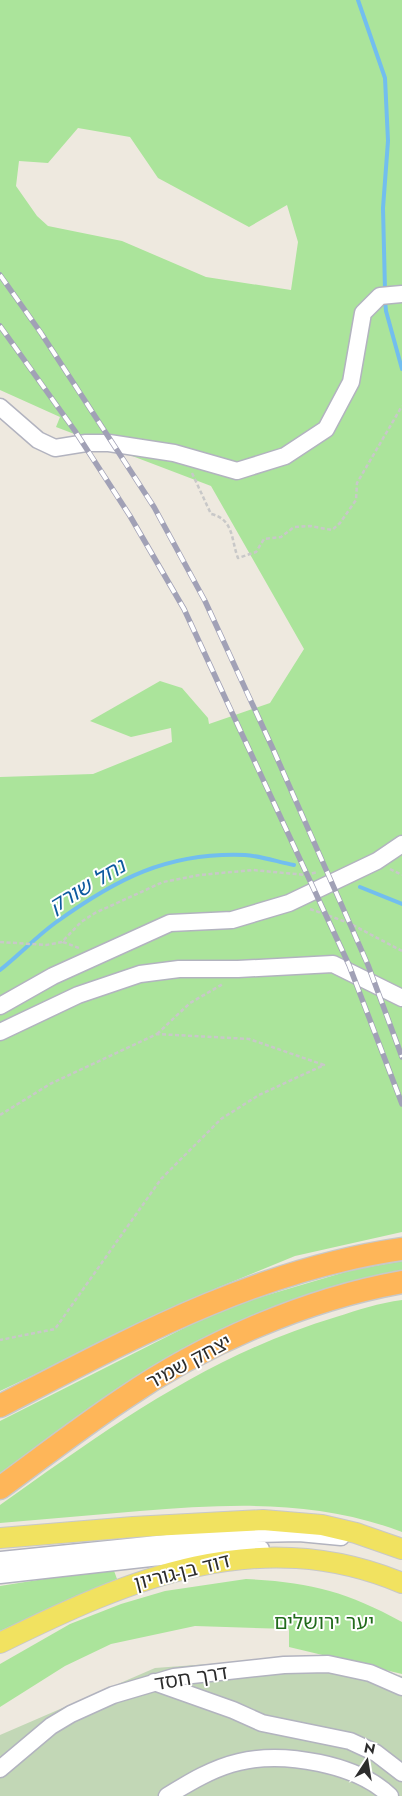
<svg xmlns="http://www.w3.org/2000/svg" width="402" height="1796" font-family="Jost,'Noto Sans Hebrew',sans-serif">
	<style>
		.green { fill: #abe49b; fill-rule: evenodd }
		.cemetery { fill: #c2d7b6 }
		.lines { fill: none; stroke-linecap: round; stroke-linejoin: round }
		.stream { stroke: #72beef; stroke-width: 4 }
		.minor-casing { stroke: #b2b3bf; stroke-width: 19 }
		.major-casing { stroke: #c8c8c8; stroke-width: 22 }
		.highway-casing { stroke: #c8c8c8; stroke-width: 25 }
		.path { stroke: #c8c8c8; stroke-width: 2.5; stroke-dasharray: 4 2.5; stroke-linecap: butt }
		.minor { stroke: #fff; stroke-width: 16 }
		.major { stroke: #f1e260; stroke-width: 20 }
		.highway { stroke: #feb659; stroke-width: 22 }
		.rail-casing { stroke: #a1a1b6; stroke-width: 5.5 }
		.rail { stroke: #fff; stroke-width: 4; stroke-dasharray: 11; stroke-linecap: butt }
		.labels { text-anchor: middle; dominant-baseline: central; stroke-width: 4; stroke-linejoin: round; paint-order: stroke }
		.street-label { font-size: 20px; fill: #2c2c2c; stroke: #fff }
		.park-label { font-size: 20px; fill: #216b1b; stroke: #fff }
		.water-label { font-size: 21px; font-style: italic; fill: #0d5a9f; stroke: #fff }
	</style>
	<rect width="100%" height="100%" fill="#eee9df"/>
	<!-- green -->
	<path class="green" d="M0,0H402V1232L295,1256L217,1288L0,1391V777L93,774L172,742L171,728L131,737L90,721L160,681L182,688L208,718L209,724L270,703L304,649L211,486L56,427L60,417L0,390ZM78,128L130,137L158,178L249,227L287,205L298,242L291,290L206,277L122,241L48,226L37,216L16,186L19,161L48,163Z
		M402,1261V1272L335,1288L0,1476V1421L192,1324L247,1301L352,1270Z
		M402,1300V1532C316,1499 230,1504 140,1511C93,1515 47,1519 0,1523V1505C109,1428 206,1356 336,1317C358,1310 379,1303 402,1300Z
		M113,1568L117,1579L0,1631V1586Z
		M246,1579C309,1582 346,1591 402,1622V1674L289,1647V1629L195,1626L111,1644L65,1666L0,1707V1664L70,1624L121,1604L165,1591Z"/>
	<!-- cemetery -->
	<path class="cemetery" d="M317,1656L402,1676V1796H0V1735L155,1668Z"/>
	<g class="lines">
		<!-- stream -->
		<path class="stream" d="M358,0L385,78L388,141L383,208L385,290
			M385,300L386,311L402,369
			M360,887L402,904
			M0,970C19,955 36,937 55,923C116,879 167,852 245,855C261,856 278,862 294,865"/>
		<defs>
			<path id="minor" d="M0,407L38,440L55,448L86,443H109L174,453L237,471L285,456L326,429L351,382L363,313L380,296L402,294
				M0,1006L53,976L170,923L232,920L289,903L377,861L402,844
				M0,1032L78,995L140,974L179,969H238L333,964L402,998
				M0,1560L255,1534L299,1533L341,1537
				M0,1575L195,1553L261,1549
				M154,1682L233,1710L262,1723L350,1741L376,1753L402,1773
				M0,1769L51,1726L71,1714L113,1695L174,1677L284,1665L328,1664L370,1673L402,1687
				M167,1796C190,1782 213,1768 239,1762C284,1751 357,1764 390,1796"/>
			<path id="major" d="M0,1538L133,1527L263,1520L322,1525L356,1533L402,1549
				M0,1643C130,1579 258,1523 402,1583"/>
			<path id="highway" d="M0,1406C130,1339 255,1270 402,1249
				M0,1488C41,1458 81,1427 123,1399C203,1344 306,1299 402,1282"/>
		</defs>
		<!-- minor casing -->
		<use href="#minor" class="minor-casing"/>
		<!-- major casing -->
		<use href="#major" class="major-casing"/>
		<!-- highway casing -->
		<use href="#highway" class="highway-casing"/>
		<!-- path -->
		<path class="path" d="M192,473L211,514C234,519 231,540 238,558L256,552L264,539L281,537L294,527L310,526L332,530L340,523L356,500L357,483L402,406
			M390,869L402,875
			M310,909L349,923L402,951
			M0,942L46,945L62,942L81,922L95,913L163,882L200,875L253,870L306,875L318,872
			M63,942L79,948
			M157,1034L190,1003L223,984
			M0,1115L50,1084L157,1034L249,1039L324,1065L259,1095L221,1119L161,1179L55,1329L0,1340"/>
		<!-- minor -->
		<use href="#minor" class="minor"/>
		<!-- major -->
		<use href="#major" class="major"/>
		<!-- highway -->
		<use href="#highway" class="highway"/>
		<defs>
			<path id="rail" d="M0,275L41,333L154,507L205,601L273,749L368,965L402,1057
				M0,326L75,431L130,516L184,609L349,965L402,1104"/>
		</defs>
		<!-- rail casing -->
		<use href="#rail" class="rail-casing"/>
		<!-- rail -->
		<use href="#rail" class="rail"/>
	</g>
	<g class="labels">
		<!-- street labels -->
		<g class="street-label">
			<text transform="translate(189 1362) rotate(-28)">יצחק שמיר</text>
			<text transform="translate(182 1572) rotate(-14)">דוד בן-גוריון</text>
			<text transform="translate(191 1678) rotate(-9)">דרך חסד</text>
		</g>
		<!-- park labels -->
		<g class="park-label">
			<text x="324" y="1622">יער ירושלים</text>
		</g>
		<!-- water labels -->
		<g class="water-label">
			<text transform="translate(87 886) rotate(-31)">נחל שורק</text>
		</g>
	</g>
	<!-- north arrow -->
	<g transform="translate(367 1761) rotate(12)" stroke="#ffffff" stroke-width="4" paint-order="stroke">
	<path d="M0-4L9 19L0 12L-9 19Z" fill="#2c2c2c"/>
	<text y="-8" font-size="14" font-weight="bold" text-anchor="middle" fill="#2c2c2c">N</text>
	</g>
</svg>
